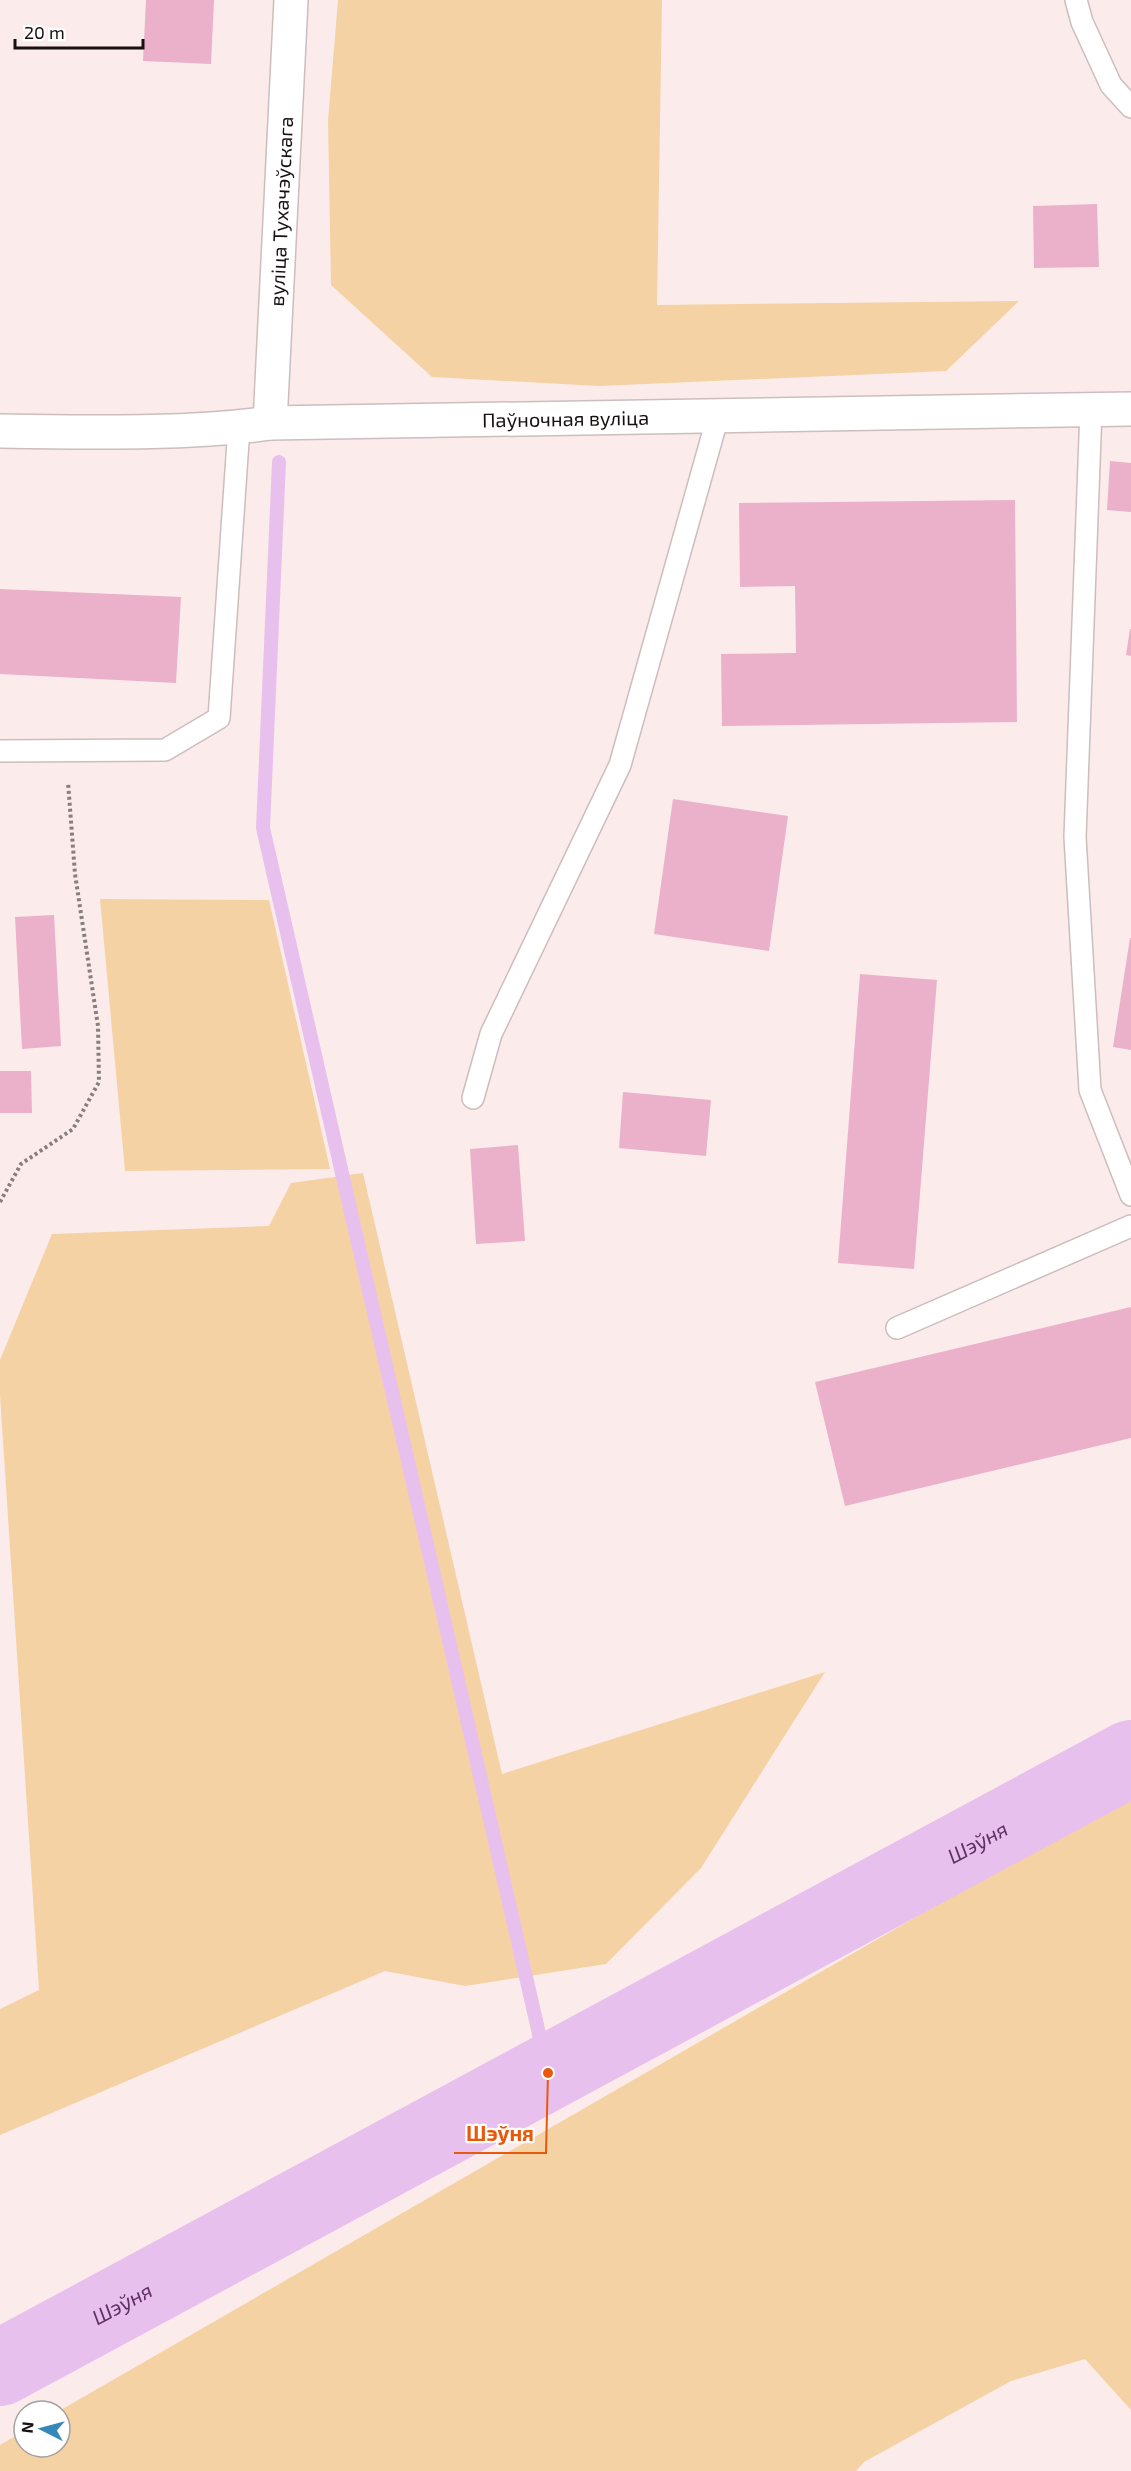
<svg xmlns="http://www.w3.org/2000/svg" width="1131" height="2471" font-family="'Exo 2',sans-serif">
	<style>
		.green { fill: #f5d2a4 }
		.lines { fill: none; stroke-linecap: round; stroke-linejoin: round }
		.stream { stroke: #e8c0ed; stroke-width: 14 }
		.river { stroke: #e8c0ed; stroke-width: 76 }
		.building { fill: #ebb1cb }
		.lane-casing { stroke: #ccbebd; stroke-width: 24 }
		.street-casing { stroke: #ccbebd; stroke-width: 36 }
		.path { stroke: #897e7e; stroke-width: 4; stroke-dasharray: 3 3; stroke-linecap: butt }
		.lane { stroke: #fff; stroke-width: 21 }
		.street { stroke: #fff; stroke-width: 33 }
		.labels { text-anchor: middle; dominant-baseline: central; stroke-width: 4.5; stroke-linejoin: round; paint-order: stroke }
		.street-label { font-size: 20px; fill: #171111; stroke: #fff }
		.water-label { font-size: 21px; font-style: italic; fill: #5f3066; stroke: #fff }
		.leader { fill: none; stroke: #e8590c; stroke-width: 2 }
		.callout-dot { fill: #e8590c; stroke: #fff; stroke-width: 2 }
		.callout-label { font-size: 21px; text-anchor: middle; font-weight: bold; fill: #e8590c; stroke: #fff; stroke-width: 4.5; stroke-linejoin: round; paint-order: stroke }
	</style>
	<rect width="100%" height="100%" fill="#fbebeb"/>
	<!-- green -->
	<path class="green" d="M338,0H662L657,305L1019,301L946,371L599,386L432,377L331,285L328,121Z
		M100,899L269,900L330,1169L125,1171Z
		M363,1173L502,1774L825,1672L701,1868L606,1964L465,1986L385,1971L0,2135V2009L39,1990L0,1395V1360L52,1234L269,1226L291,1183Z
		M1131,1793V2410L1085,2359L1011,2381L864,2462L856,2471H0V2445L24,2431V2447H60L59,2411Z"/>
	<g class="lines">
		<!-- stream -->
		<path class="stream" d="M279,462L263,828L548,2073"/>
		<!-- river -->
		<path class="river" id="s1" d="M0,2368L1131,1758"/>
	</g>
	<!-- building -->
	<path class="building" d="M146,0H214L211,64L143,61Z
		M1097,204L1099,267L1034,268L1033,206Z
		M1110,461L1131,463V512L1107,510Z
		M1015,500L1017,722L722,726L721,654L796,653L795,586L740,587L739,503Z
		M0,589L181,597L176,683L0,674Z
		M1130,629H1131V656L1126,655Z
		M673,799L788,816L769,951L654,934Z
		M54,915L61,1046L22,1049L15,917Z
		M1130,938H1131V1050L1113,1047Z
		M860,974L937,980L914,1269L838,1263Z
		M0,1071H31L32,1113H0Z
		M623,1092L711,1100L706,1156L619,1148Z
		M518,1145L525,1241L476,1244L470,1149Z
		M1131,1307V1438L845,1506L815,1382Z"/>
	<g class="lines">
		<defs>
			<path id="lane" d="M1076,0L1082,22L1111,85L1131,107
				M1091,410L1075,837L1090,1090L1131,1195
				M0,751L165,750L219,718L239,427
				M473,1098L491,1034L620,765L718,416
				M897,1328L1131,1226"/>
			<g id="street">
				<path id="s2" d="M270,423L291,0"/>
				<path id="s3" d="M0,431C88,432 183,435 270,423L1131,409"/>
			</g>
		</defs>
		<!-- lane casing -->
		<use href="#lane" class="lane-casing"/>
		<!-- street casing -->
		<use href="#street" class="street-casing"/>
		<!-- path -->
		<path class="path" d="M0,1202L21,1164L73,1129L99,1082L98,1026L75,874L68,782"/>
		<!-- lane -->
		<use href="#lane" class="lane"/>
		<!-- street -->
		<use href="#street" class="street"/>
	</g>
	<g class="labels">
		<!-- street labels -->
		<g class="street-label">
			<text stroke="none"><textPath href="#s2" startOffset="212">вуліца Тухачэўскага</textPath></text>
			<text stroke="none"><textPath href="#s3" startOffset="566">Паўночная вуліца</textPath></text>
		</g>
		<!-- water labels -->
		<g class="water-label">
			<text stroke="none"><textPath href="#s1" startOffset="1110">Шэўня</textPath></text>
			<text stroke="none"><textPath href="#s1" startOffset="138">Шэўня</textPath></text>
		</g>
	</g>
	<!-- callouts -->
	<path class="leader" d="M548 2073L546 2153H454"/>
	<circle class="callout-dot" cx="548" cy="2073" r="6"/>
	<g class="callout-label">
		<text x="500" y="2141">Шэўня</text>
	</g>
	<!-- north arrow -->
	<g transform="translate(42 2429) rotate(276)"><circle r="28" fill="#ffffff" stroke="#a2a0a0" stroke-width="1.5"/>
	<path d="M0-4.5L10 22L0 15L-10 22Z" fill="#3688b9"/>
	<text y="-9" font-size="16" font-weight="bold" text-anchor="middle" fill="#171111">N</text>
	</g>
	<!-- scale -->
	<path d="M15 39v9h128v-9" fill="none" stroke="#171111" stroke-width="3"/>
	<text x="24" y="39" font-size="18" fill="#171111" stroke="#ffffff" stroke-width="4.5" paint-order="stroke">20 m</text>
</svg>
